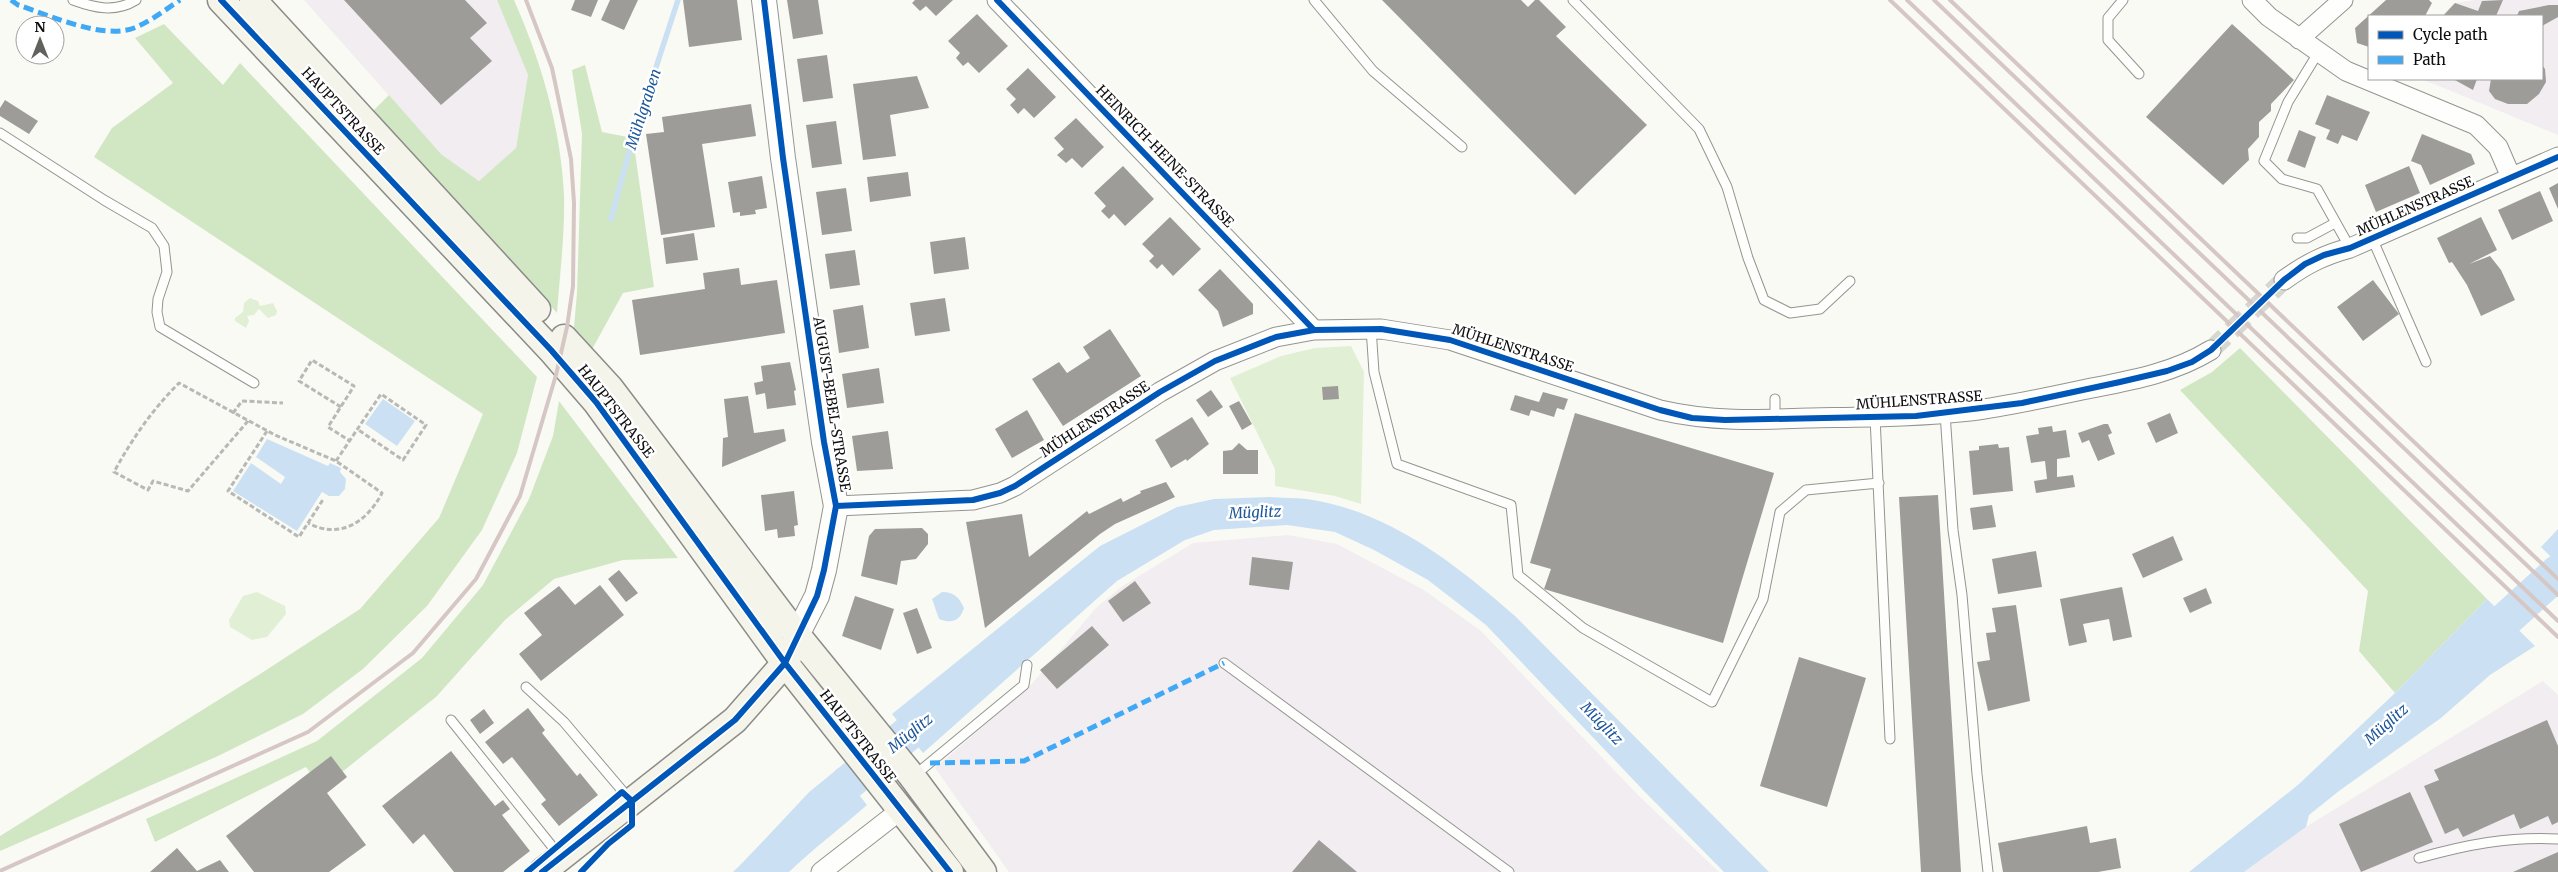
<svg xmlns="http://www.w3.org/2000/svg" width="2558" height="872" font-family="Merriweather,serif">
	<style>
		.industrial { fill: #f2edf0 }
		.green { fill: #e1f0d5 }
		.forest { fill: #d1e7c3 }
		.water { fill: #cbe1f3 }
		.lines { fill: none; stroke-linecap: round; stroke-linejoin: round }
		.stream { stroke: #cbe1f3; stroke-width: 5.5 }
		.river { stroke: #cbe1f3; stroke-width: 35 }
		.building { fill: #9e9c99 }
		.minor-tunnel { stroke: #d7d7d2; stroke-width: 19; stroke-dasharray: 19 9; stroke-linecap: butt }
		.service-casing { stroke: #949492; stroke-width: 11 }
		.minor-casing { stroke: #949492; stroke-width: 21 }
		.tertiary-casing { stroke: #949492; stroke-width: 26 }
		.secondary-casing { stroke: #8b8b88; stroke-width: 29 }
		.path { stroke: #b8b8b7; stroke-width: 3; stroke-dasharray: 5 2.5; stroke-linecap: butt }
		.service { stroke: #fefefd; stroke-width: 9 }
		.minor { stroke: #fefefd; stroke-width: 19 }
		.tertiary { stroke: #fefefd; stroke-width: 24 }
		.secondary { stroke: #f4f4eb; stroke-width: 26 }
		.rail { stroke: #d6c7c5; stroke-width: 4 }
		.quiet { stroke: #3fa9f5; stroke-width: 5; stroke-dasharray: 10 5; stroke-linecap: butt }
		.cycleway-casing { stroke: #fff; stroke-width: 9 }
		.cycleway { stroke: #0057b8; stroke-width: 6 }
		.labels { text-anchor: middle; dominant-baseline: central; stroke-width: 5; stroke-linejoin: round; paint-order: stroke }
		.street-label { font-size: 14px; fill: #0e0e0e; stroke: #fff }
		.water-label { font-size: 15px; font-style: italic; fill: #1d579a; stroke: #fff }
	</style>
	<rect width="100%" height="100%" fill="#fafaf4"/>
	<!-- industrial -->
	<path class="industrial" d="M304,0H497L528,75L516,148L479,181L441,154Z
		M2475,0H2558V135L2422,79H2542V16H2442L2454,3Z
		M1288,535L1337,544L1424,590L1481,631L1637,794L1719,872H1009L935,768L1030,686L1096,608L1121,587L1193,543Z
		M2543,681L2558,695V872H2244L2306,827Z"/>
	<!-- green -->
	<path class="green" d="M250,298L258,301L260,306L273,303L277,311L276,315L268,318L259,309L254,315L247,316L249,321L246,328L235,321V318L243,312L244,303Z
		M1351,346L1364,372L1361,504L1335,496L1275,486V469L1230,378L1281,356L1315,348Z
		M257,592L285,606L286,614L267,637L252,640L230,627L229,620L243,596Z"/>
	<!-- forest -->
	<path class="forest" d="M497,0H514C541,61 561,128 564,195C565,234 560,273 557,313L372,112L389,95L441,154L479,181L516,148L528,75Z
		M164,24L223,85L240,63L537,377L517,453L482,530L427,606L363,669L303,714L216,757L0,851V836L257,676L360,609L439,518L483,414L94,157L112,128L173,83L135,38Z
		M585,65L602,132L633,138L654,287L623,293L590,353L573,338L577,293L582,134L572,70Z
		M2240,348L2487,599L2395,693L2359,651L2368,591L2180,390L2212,372Z
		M559,401L678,558L623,560L554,579L505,620L436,697L322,788L306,767L155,842L146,819L317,741L422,658L483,585L529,499L553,436Z"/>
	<!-- water -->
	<path class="water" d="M383,399L415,421L397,446L365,424Z
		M267,439L328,466L330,463L341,468L340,472L346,479L345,489L339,496H329L322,492L297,531L233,491L251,463L281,484L285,477L256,457Z
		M1269,497C1282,498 1295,498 1307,499C1387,510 1456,564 1515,616L1769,872H1724L1643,790L1486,625L1428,580L1374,550L1335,532L1287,525L1214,530L1185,540L1117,581L923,753L892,714L1100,546L1177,507L1214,499Z
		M2558,529V564L2541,547Z
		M942,592C954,592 959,597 964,608C960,621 952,624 939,619L932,599Z
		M2487,599L2535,646L2490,675L2441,718L2339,791L2309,815L2306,827L2244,872H2189L2299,784L2395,693Z
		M838,768L867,805C841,828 814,848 789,872H733Z"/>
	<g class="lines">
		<!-- stream -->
		<path class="stream" d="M611,219L633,138L678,0"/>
		<!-- river -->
		<path class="river" d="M2472,650L2558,572
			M758,872L821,805L944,704"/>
	</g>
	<!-- building -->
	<path class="building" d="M344,0H465L487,23L470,38L492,61L441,105Z
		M575,0H598L591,17L571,10Z
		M610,0H638L624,30L601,20Z
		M683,0H737L742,40L689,47Z
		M787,0H818L823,34L793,39Z
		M915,0H953L936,16L926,6L920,11L912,3Z
		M1382,0H1521L1528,7L1535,0H1539L1566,27L1556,36L1647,125L1575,195Z
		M2386,0H2429L2432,3L2425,16H2369V47L2357,43L2355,28Z
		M2503,0L2496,16H2443L2455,3L2478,11L2482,1Z
		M2549,5H2558V17L2542,26V16H2517L2519,11Z
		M977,14L1008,46L979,73L968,62L963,66L956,58L960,53L948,41Z
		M2232,24L2294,80L2271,104V111L2259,122V137L2248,149L2249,160L2223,185L2146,117Z
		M827,55L833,98L803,102L797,59Z
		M2542,65L2545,69L2546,82L2539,94L2527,104H2508L2495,99L2489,91L2491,79H2542Z
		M1028,68L1056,97L1034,118L1024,108L1018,114L1010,105L1016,99L1006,89Z
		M917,76L929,108L890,115L896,156L863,160L853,84Z
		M2453,79H2477L2473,90Z
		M2327,95L2370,112L2357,141L2342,135L2338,144L2326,139L2330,130L2315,124Z
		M5,100L38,121L29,134L0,116V108Z
		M751,104L756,136L702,144L715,227L661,235L646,134L664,132L662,117Z
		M1076,118L1104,147L1082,168L1072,158L1066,163L1057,155L1064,149L1054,138Z
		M836,121L842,164L812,168L806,125Z
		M2299,130L2316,137L2305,168L2287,161Z
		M2422,134L2471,154L2475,164L2430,185L2421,165L2411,161Z
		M1123,166L1154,199L1125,226L1114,214L1109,219L1101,211L1106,206L1094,193Z
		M2409,166L2420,193L2376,212L2365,185Z
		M908,172L911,196L870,202L867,177Z
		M762,176L767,208L755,210L756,214L740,216V212L733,213L728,182Z
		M2558,183V209L2549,188Z
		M846,188L852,231L822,235L816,192Z
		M2540,191L2553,221L2512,240L2498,210Z
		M1170,217L1201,249L1173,276L1162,264L1157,269L1149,261L1154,256L1142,244Z
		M2481,217L2497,250L2469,264L2490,256L2501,270L2515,300L2481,316L2467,285L2452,262L2449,263L2437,238Z
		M694,233L698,260L666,264L663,238Z
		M965,237L969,269L934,274L930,242Z
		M855,250L860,285L830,289L825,254Z
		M739,268L741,285L777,280L785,333L640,355L632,300L705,289L703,273Z
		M1220,269L1253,304V314L1223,327L1218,311L1198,290Z
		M2373,280L2399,314L2363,341L2337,307Z
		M945,298L950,331L915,336L910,303Z
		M863,305L869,348L839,353L833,310Z
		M1110,329L1141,376L1063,426L1032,379L1059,362L1067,373L1090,358L1083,347Z
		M790,362L796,390L794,391L796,405L767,409L765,393L756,395L754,383L763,381L761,366Z
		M879,368L884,403L847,408L842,374Z
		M1338,386L1339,399L1323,400L1322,387Z
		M1211,390L1223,407L1208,417L1196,400Z
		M1543,392L1568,399L1564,410L1557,408L1554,417L1531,410L1529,416L1510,410L1515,395L1539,402Z
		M748,396L754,433L784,429L786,441L722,467L723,438L728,437L724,399Z
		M1239,401L1252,424L1242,430L1229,406Z
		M1027,410L1044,440L1012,458L995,429Z
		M1575,413L1774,473L1723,643L1544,589L1551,569L1530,563Z
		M2170,413L2178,433L2156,443L2147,423Z
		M1192,417L1209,444L1187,461L1186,459L1171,468L1155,440Z
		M2104,424H2108L2112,433L2108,435L2115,454L2098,461L2089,440L2082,443L2078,433Z
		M2052,426L2053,432L2066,430L2070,457L2057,459V477L2073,475L2075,487L2036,493L2034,481L2047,479L2045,461L2031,463L2026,436L2039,434L2038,428Z
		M888,431L893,469L857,471L852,436Z
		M1239,443L1247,450H1258V474H1223V451L1232,450Z
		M1998,444L1999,448L2009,447L2013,491L1973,495L1969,451L1979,450V446Z
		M1166,482L1175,497L1115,524L1100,534L985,628L966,522L1022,514L1029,557L1087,511L1089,514L1121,498L1123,502L1141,493L1140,491Z
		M794,491L798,525L794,526L795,536L778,538L777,529L765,531L761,495Z
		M1938,495L1961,872H1921L1899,497Z
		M1992,505L1996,527L1973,530L1970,508Z
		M922,528L928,534V544L916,559L901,561L897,585L861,576L869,536L875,529Z
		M2173,536L2183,560L2143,578L2132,554Z
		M2036,551L2042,587L1998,594L1992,559Z
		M1252,557L1293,562L1289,590L1249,585Z
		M619,570L638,593L626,602L608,579Z
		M1135,581L1151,603L1123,622L1108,601Z
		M600,585L624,615L541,681L519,654L542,635L524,613L559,586L575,605Z
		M2122,587L2132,637L2113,641L2109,619L2083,624L2087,642L2069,646L2060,599Z
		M2206,588L2212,603L2190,613L2183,598Z
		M855,596L894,609L881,650L842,636Z
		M2016,605L2030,701L1988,711L1977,662L1990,660L1986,633L1996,632L1992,608Z
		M917,608L932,648L917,654L903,613Z
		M1092,626L1109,645L1057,689L1040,670Z
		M1799,657L1866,678L1827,807L1760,786Z
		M528,708L545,730L542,733L577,776L580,773L598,795L559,826L541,804L546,800L512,757L503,764L485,742Z
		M484,709L494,723L480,734L470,720Z
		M2547,720L2558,746V822L2552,825L2548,816L2520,829L2514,814L2463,837L2458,828L2445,834L2424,786L2439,780L2434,770Z
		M451,751L495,806L503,800L510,809L502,815L530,851L503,872H454L424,834L413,844L382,806Z
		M331,756L347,777L327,793L366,845L329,872H254L226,836Z
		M2410,792L2433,842L2361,872L2339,824Z
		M2087,826L2090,843L2116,838L2121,868L2098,872H2003L1998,843Z
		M1319,840L1357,872H1292Z
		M177,848L197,871L220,860L229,872H150Z
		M2558,852V872H2513Z"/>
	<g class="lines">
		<!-- minor-tunnel -->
		<path class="minor-tunnel" d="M2211,350L2284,280"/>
		<defs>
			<path id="service" d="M73,0C95,8 115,13 136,0
				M1314,0L1373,71L1462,147
				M1573,0L1699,129L1727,187L1748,258L1764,300L1790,313L1820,309L1850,281
				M2123,0L2108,18V40L2139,74
				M2318,53L2288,102L2264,161L2282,179L2317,189L2350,248
				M0,133L104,200L152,228L164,246L167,272L158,299L157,312L160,327L254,383
				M2297,238H2307L2335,223
				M2372,238L2426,362
				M1371,328L1374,372L1397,464L1511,505L1518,575L1583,628L1712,702L1763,599L1780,512L1806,490L1879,483
				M1945,413L1953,530L1962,595L1977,774L1988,872
				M1875,417L1890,739
				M1775,419V399
				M1224,663L1509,872
				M526,687L564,722L631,801
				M451,720L559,855
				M915,775L1024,685L1027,665
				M2419,858C2465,845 2510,836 2558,839"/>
			<path id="minor" d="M997,0L1314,330
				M2252,0L2269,17L2346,71L2476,125L2498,147L2511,177
				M2299,39L2343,0
				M2284,280C2306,264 2324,255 2350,248L2558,157
				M836,506L973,500L1000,493L1015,486L1160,392L1215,361L1276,337L1314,330L1381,329L1450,340L1660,410C1711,422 1758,420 1811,418C1864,417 1917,417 1970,411C2008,406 2045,398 2082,390C2127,381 2172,374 2211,350
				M821,872L902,809"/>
			<path id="tertiary" d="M764,0L783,158L824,442L836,506L824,570L817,596L797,635"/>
			<path id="secondary" d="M221,0L551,350L596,402L785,663L950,872
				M253,0L537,309
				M564,338L610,388L797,635L911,775L983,872
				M542,872L735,720L785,663L793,647"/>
		</defs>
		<!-- service casing -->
		<use href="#service" class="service-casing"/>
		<!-- minor casing -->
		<use href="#minor" class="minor-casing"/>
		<!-- tertiary casing -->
		<use href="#tertiary" class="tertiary-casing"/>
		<!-- secondary casing -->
		<use href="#secondary" class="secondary-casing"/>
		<!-- path -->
		<path class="path" d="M341,407L299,381L312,360L354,386L328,427L350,441
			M233,413L242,401L283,403
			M248,421L188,491L153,481L148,490L114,472C132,439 152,410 179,383L275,435L336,461L382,493C367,522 340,540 308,523
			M267,431L228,491L299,537L324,498
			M336,461L381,394L426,425L403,460L357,429"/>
		<!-- service -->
		<use href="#service" class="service"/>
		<!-- minor -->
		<use href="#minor" class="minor"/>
		<!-- tertiary -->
		<use href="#tertiary" class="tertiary"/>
		<!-- secondary -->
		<use href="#secondary" class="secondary"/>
		<!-- rail -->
		<path class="rail" d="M1890,0L2558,637
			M1907,0L2558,621
			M1934,0L2558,595
			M1950,0L2558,579
			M0,871L308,732L413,653L476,579L520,496L556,375L567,327L573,286L574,203L571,159L552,68L526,0"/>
		<!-- quiet -->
		<path class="quiet" d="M11,0L18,5C49,15 102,40 134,28C151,21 165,10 180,0
			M930,763L1024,761L1224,663"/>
		<defs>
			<path id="cycleway" d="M221,0L551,350L596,402L785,663L950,872
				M997,0L1314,330
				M836,506L973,500L1000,493L1015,486L1160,392L1215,361L1276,337L1314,330L1381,329L1450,340L1660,410L1692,418L1725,420L1916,416L2022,403L2120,382L2167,371L2192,362L2211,350L2284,280L2305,264L2324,255L2350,248L2558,157
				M527,872L622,792L632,801V825L608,844L581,872
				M542,872L735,720L785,663L817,596L824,570L836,506L824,442L783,158L764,0"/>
		</defs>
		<!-- cycleway casing -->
		<use href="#cycleway" class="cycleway-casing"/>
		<!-- cycleway -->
		<use href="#cycleway" class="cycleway"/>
	</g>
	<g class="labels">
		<!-- street labels -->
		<g class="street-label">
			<text transform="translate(343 111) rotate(47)">HAUPTSTRASSE</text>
			<text transform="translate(1165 156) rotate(46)">HEINRICH-HEINE-STRASSE</text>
			<text transform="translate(2415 206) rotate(-24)">MÜHLENSTRASSE</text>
			<text transform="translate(1513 348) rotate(18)">MÜHLENSTRASSE</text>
			<text transform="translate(1919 400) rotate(-4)">MÜHLENSTRASSE</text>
			<text transform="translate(832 404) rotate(81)">AUGUST-BEBEL-STRASSE</text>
			<text transform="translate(616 411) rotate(52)">HAUPTSTRASSE</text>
			<text transform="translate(1095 419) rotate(-33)">MÜHLENSTRASSE</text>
			<text transform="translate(858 736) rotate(52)">HAUPTSTRASSE</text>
		</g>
		<!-- water labels -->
		<g class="water-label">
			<text transform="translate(643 109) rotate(-72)">Mühlgraben</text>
			<text transform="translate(1255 512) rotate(-2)">Müglitz</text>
			<text transform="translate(1602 723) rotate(46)">Müglitz</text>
			<text transform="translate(2386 724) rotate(-42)">Müglitz</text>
			<text transform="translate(910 733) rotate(-39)">Müglitz</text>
		</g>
	</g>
	<!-- legend -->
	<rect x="2368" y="15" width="175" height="65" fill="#ffffff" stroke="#9f9f9f"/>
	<rect x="2378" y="31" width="25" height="8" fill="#0057b8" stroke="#9f9f9f"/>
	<text x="2413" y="40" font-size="15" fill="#0e0e0e">Cycle path</text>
	<rect x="2378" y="56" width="25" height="8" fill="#3fa9f5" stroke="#9f9f9f"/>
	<text x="2413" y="65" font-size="15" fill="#0e0e0e">Path</text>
	<!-- north arrow -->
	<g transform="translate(40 40)"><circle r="24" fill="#ffffff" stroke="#9f9f9f"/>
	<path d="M0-4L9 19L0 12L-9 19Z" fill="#61615e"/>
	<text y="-8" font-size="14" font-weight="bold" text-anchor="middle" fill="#0e0e0e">N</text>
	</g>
</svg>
